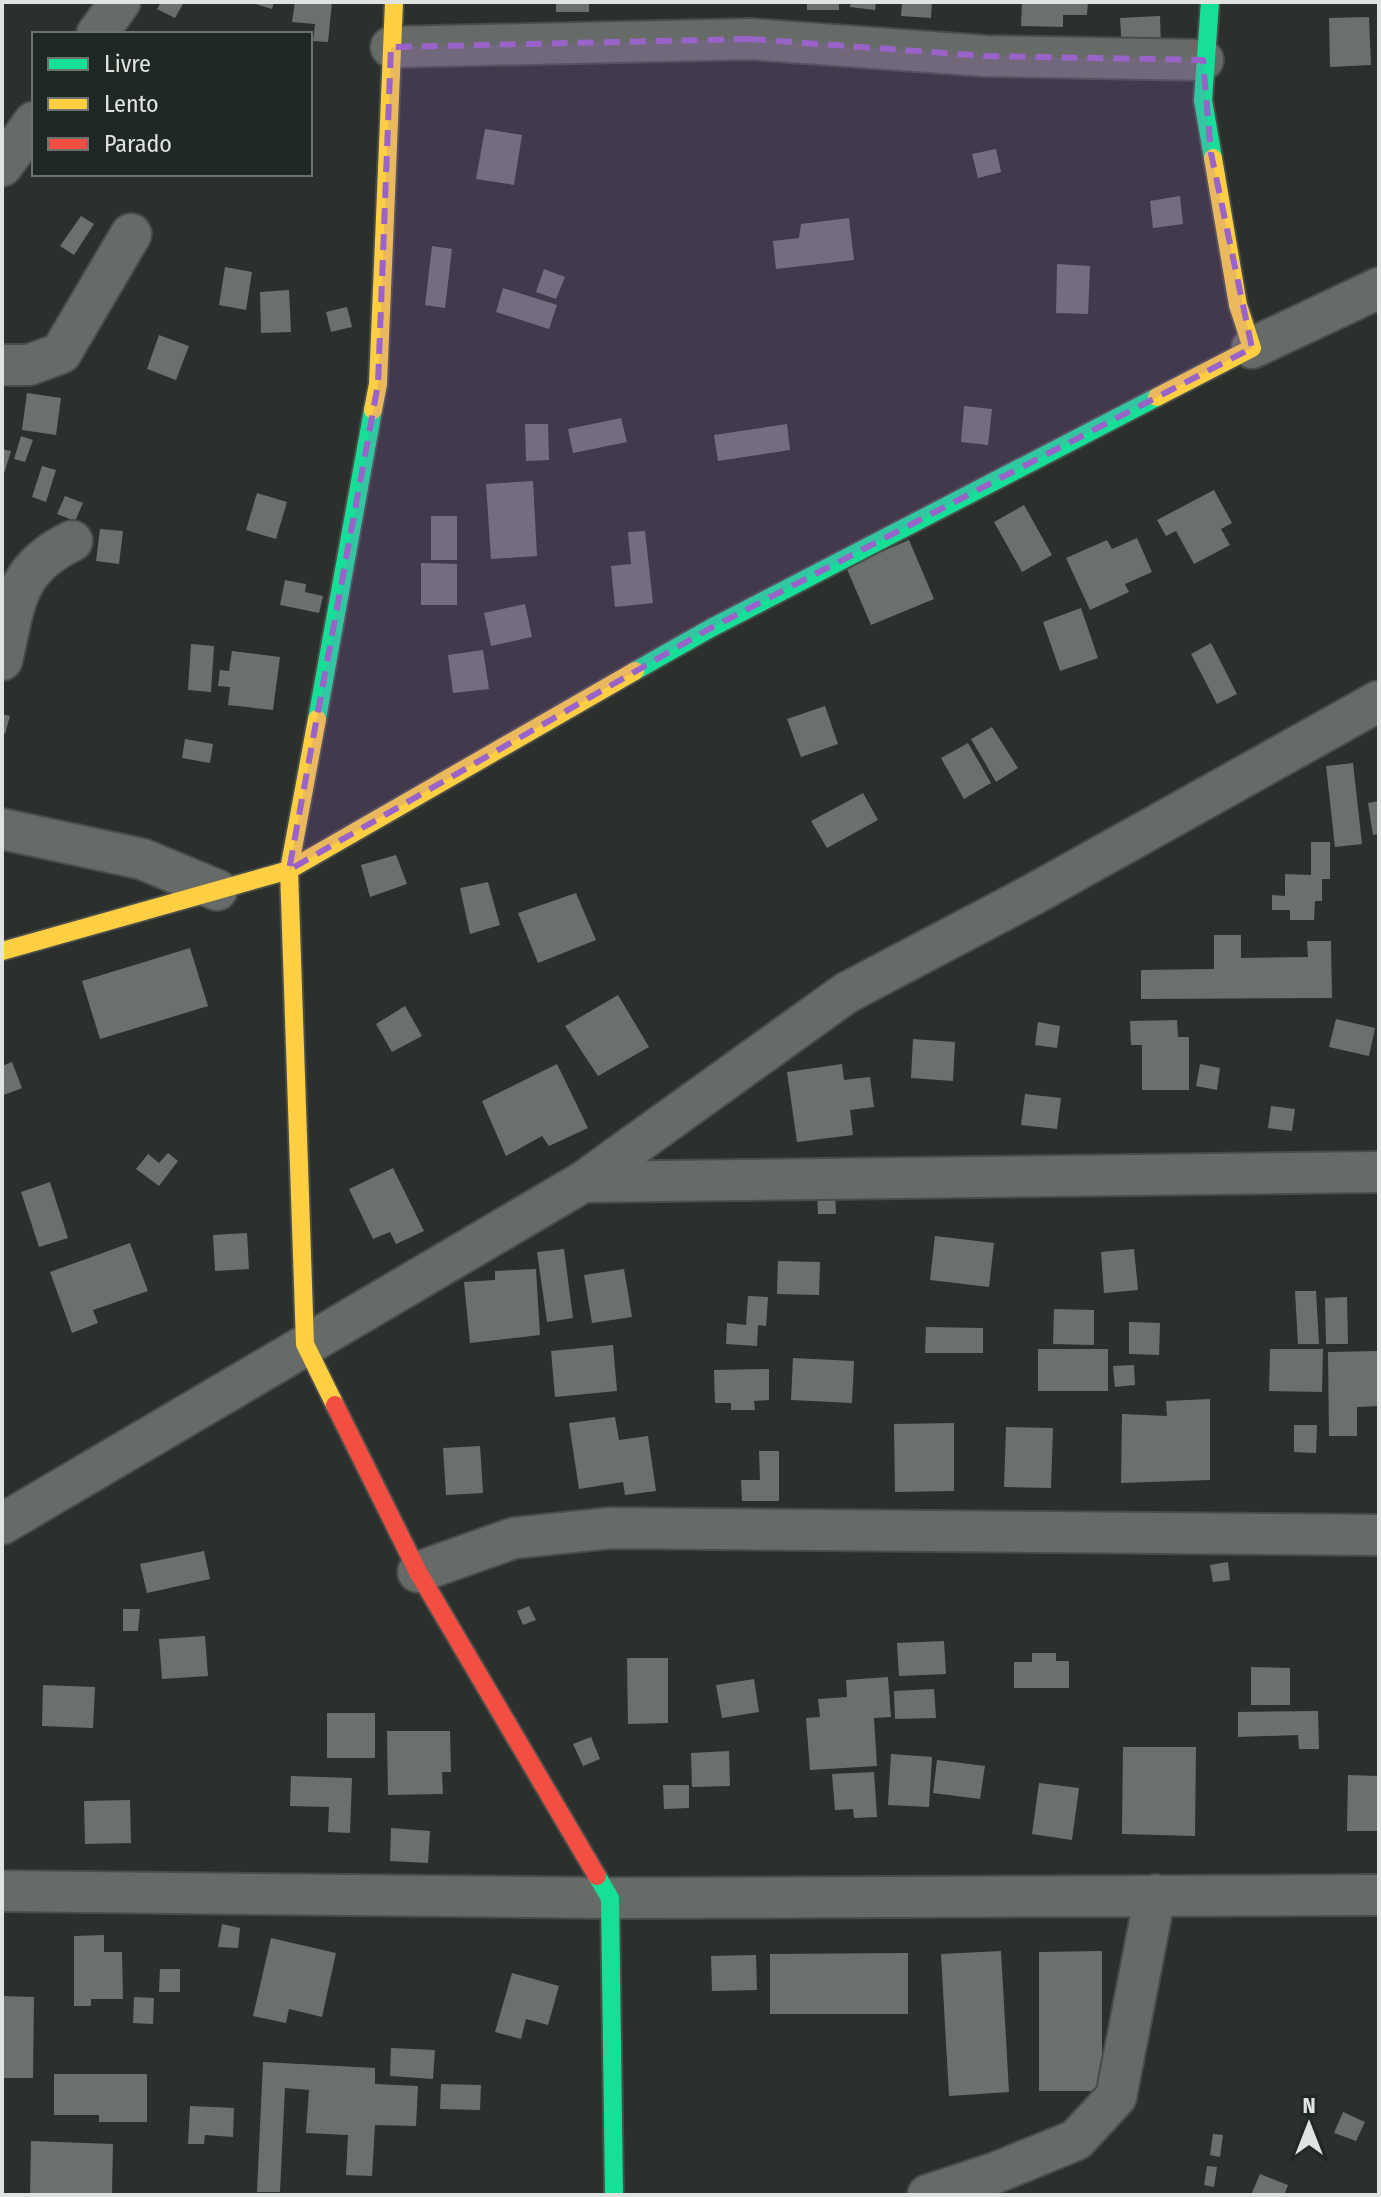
<svg xmlns="http://www.w3.org/2000/svg" width="1381" height="2197" font-family="'Fira Sans Condensed',sans-serif">
	<style>
		.building { fill: #6c706d }
		.lines { fill: none; stroke-linecap: round; stroke-linejoin: round }
		.street-casing { stroke: #494d4a; stroke-width: 44 }
		.fast-casing { stroke: #494d4a; stroke-width: 22 }
		.slow-casing { stroke: #494d4a; stroke-width: 22 }
		.jam-casing { stroke: #494d4a; stroke-width: 22 }
		.street { stroke: #676b68; stroke-width: 40 }
		.fast { stroke: #16e098; stroke-width: 18 }
		.slow { stroke: #ffcf43; stroke-width: 18 }
		.jam { stroke: #f24e42; stroke-width: 18 }
		.marked { fill: #9963c9; fill-opacity: 0.2; stroke: #9963c9; stroke-width: 6; stroke-dasharray: 16 10; stroke-linejoin: round }
	</style>
	<rect width="100%" height="100%" fill="#2c302d"/>
	<!-- building -->
	<path class="building" d="M161,2H184L175,18L157,9Z
		M249,2H274L272,9Z
		M295,2H332L328,42L313,41L315,24L292,22Z
		M556,2H589V12H556Z
		M807,2H839V10H807Z
		M851,2H876L875,10L850,7Z
		M902,2H932L931,18L901,16Z
		M1022,2H1088L1087,15H1063V27L1021,26Z
		M1160,16L1161,49L1122,51L1120,18Z
		M1369,17L1371,65L1330,67L1329,18Z
		M485,129L522,135L514,185L476,179Z
		M996,149L1001,172L978,178L972,154Z
		M1180,196L1183,224L1153,228L1150,201Z
		M81,216L94,224L74,255L60,246Z
		M849,218L854,260L776,269L773,241L799,238L801,224Z
		M432,246L452,249L445,308L425,305Z
		M1057,264L1090,266L1088,314L1056,313Z
		M225,267L252,272L246,310L219,305Z
		M544,269L565,277L556,299L536,292Z
		M503,288L557,305L549,329L496,312Z
		M289,290L291,332L261,333L260,292Z
		M347,307L352,327L331,332L326,312Z
		M159,335L189,346L176,380L147,369Z
		M27,393L61,398L56,435L22,430Z
		M964,406L992,409L988,445L961,442Z
		M621,418L627,442L573,453L568,429Z
		M525,424H548L549,460L526,461Z
		M787,424L790,450L718,461L714,435Z
		M21,436L33,440L25,462L14,459Z
		M2,449L11,451L3,477H2Z
		M42,466L56,470L46,502L32,497Z
		M533,481L537,556L491,559L486,484Z
		M1214,490L1232,523L1221,529L1230,545L1194,564L1176,531L1166,536L1157,520Z
		M257,493L287,502L276,539L246,530Z
		M65,496L83,503L75,521L57,514Z
		M1024,505L1052,555L1022,572L994,522Z
		M431,516H457V560H431Z
		M100,529L123,531L119,564L96,561Z
		M645,531L653,603L615,607L611,566L631,564L628,532Z
		M1137,538L1152,572L1125,584L1129,592L1090,610L1066,558L1107,540L1112,549Z
		M909,540L934,599L871,625L846,567Z
		M421,563L457,564V605H421Z
		M285,580L306,584L305,592L323,596L319,613L280,605Z
		M525,604L532,637L491,646L484,613Z
		M1081,608L1098,658L1060,671L1043,622Z
		M1211,643L1237,694L1217,704L1191,654Z
		M191,644L214,646L211,692L188,690Z
		M483,650L489,689L453,693L448,655Z
		M232,651L280,657L273,710L228,705L230,687L218,686L220,670L229,671Z
		M825,706L838,744L801,757L787,719Z
		M2,714L10,716L5,734L2,733Z
		M992,727L1018,768L996,782L971,739Z
		M185,739L213,744L210,763L182,758Z
		M968,743L991,783L964,799L941,758Z
		M1353,763L1362,844L1335,847L1326,766Z
		M863,793L878,820L827,848L811,821Z
		M1379,801V834L1373,835L1368,803Z
		M1311,842H1330V879H1322V901H1315L1314,920H1290V910H1272V895L1285,896V874L1311,875Z
		M396,855L407,884L370,897L361,865Z
		M488,882L500,925L470,934L460,888Z
		M576,893L596,940L538,963L518,913Z
		M1214,935H1241V958L1308,957L1307,941H1331L1332,998L1141,999V970L1214,969Z
		M190,948L208,1006L100,1039L82,981Z
		M618,995L649,1047L598,1076L565,1026Z
		M405,1006L422,1036L392,1052L376,1024Z
		M1336,1019L1375,1028L1369,1056L1329,1047Z
		M1177,1020L1178,1037H1189V1090H1142V1045H1131L1130,1021Z
		M1038,1022L1060,1026L1057,1048L1035,1045Z
		M913,1039L955,1042L953,1081L911,1078Z
		M12,1062L22,1088L4,1095L2,1066Z
		M557,1064L588,1128L549,1146L542,1136L506,1156L482,1101Z
		M842,1064L844,1080L870,1077L874,1107L850,1110L853,1135L797,1142L787,1072Z
		M1200,1064L1220,1068L1217,1090L1196,1086Z
		M1025,1094L1061,1098L1057,1129L1021,1125Z
		M1271,1106L1295,1109L1292,1131L1268,1128Z
		M168,1153L178,1161L159,1186L136,1169L148,1154L159,1163Z
		M393,1168L424,1231L396,1244L390,1232L373,1239L349,1189Z
		M50,1182L68,1238L39,1247L21,1192Z
		M835,1192L836,1214H818L817,1193Z
		M247,1233L249,1269L215,1271L213,1235Z
		M935,1236L994,1243L989,1287L930,1280Z
		M130,1243L148,1291L93,1310L98,1323L72,1333L50,1272Z
		M564,1249L573,1318L547,1322L537,1252Z
		M1134,1249L1138,1290L1104,1293L1101,1252Z
		M778,1261L820,1262L819,1295L777,1294Z
		M536,1269L540,1335L470,1343L464,1282L495,1280V1271Z
		M624,1269L632,1317L592,1323L584,1275Z
		M1295,1291H1316L1319,1344H1298Z
		M748,1296L768,1297L766,1326L758,1325L757,1346L726,1344L727,1323L746,1325Z
		M1347,1297L1348,1344H1326L1325,1298Z
		M1054,1309L1094,1310V1345L1053,1344Z
		M1129,1322L1160,1323L1159,1355L1129,1354Z
		M926,1327L983,1328V1353H925Z
		M613,1345L617,1391L555,1397L551,1351Z
		M1038,1349H1108V1391H1038Z
		M1270,1349H1323L1322,1392L1269,1391Z
		M1379,1351V1406L1357,1407V1436H1329L1328,1352Z
		M793,1358L854,1361L852,1403L791,1400Z
		M1134,1365L1135,1385L1115,1387L1113,1366Z
		M769,1369V1400L754,1401L755,1410H731V1403H715L714,1370Z
		M1210,1399V1480L1121,1483L1122,1414L1167,1416L1166,1401Z
		M615,1417L619,1440L648,1436L656,1491L625,1495L623,1482L579,1489L569,1423Z
		M954,1423V1491L895,1492L894,1424Z
		M1294,1425H1317L1316,1453L1294,1452Z
		M1006,1427L1053,1428L1051,1488L1004,1487Z
		M480,1446L483,1493L446,1495L443,1448Z
		M759,1451H779V1501H742L741,1480H760Z
		M204,1551L210,1579L147,1593L140,1564Z
		M1228,1562L1230,1580L1213,1582L1210,1565Z
		M529,1606L536,1620L523,1625L517,1611Z
		M123,1609H140L138,1631H123Z
		M205,1636L208,1676L162,1679L159,1639Z
		M944,1641L946,1674L899,1676L897,1643Z
		M1032,1653H1056V1661H1069V1688H1014V1662H1032Z
		M627,1658H668V1723L628,1724Z
		M1251,1667L1290,1668V1705H1251Z
		M888,1677L891,1717L874,1718L877,1766L810,1770L806,1718L820,1717L818,1699L847,1697L846,1680Z
		M754,1679L759,1712L722,1718L716,1685Z
		M43,1685L95,1687L93,1728L42,1726Z
		M934,1689L936,1718L895,1719L894,1691Z
		M1318,1711L1319,1749H1299L1298,1735L1238,1737V1712Z
		M327,1713H375V1758H327Z
		M387,1731H450L451,1772H442L443,1794L388,1795Z
		M591,1737L600,1759L583,1766L573,1744Z
		M1123,1747H1196L1195,1836L1122,1834Z
		M729,1751L730,1786L692,1787L691,1753Z
		M891,1754L932,1757L929,1807L888,1805Z
		M937,1760L985,1766L980,1799L933,1793Z
		M874,1772L877,1817L854,1818L853,1809L835,1810L832,1774Z
		M1348,1775L1379,1776V1831H1347Z
		M291,1776L352,1778L350,1833L328,1832L329,1807L290,1806Z
		M1039,1783L1079,1788L1072,1840L1032,1834Z
		M663,1785H689V1808L664,1809Z
		M130,1800L131,1843L85,1844L84,1801Z
		M391,1828L430,1831L428,1863L390,1861Z
		M222,1924L240,1928L238,1948L218,1947Z
		M104,1935V1952H122L123,1999H91V2006H74V1936Z
		M271,1938L336,1953L322,2017L289,2009L286,2023L253,2016Z
		M1001,1951L1009,2092L949,2096L941,1954Z
		M1102,1951V2091H1039V1952Z
		M908,1953V2014H770V1954Z
		M756,1955L757,1990L712,1991L711,1956Z
		M160,1969H180V1992H159Z
		M512,1973L559,1986L548,2025L526,2019L521,2039L495,2032Z
		M2,1996L34,1997L33,2078H2Z
		M134,1997L154,1998L153,2024L133,2023Z
		M391,2048L435,2050L433,2079L390,2076Z
		M263,2062L375,2068V2084L418,2086L416,2126L375,2125L372,2176L346,2175L348,2135L306,2133L309,2090L285,2088L280,2192H257Z
		M54,2074H147V2122H99V2115H54Z
		M441,2084L481,2085L480,2110L440,2109Z
		M190,2106L234,2108L233,2137L205,2135L204,2144H188Z
		M1343,2112L1365,2122L1356,2141L1334,2133Z
		M1213,2134L1223,2135L1220,2157L1210,2155Z
		M31,2141L113,2144L112,2195H30Z
		M1207,2166L1217,2167L1214,2187L1204,2185Z
		M1260,2174L1288,2185L1284,2195H1251Z"/>
	<g class="lines">
		<defs>
			<path id="street" d="M97,34L120,2
				M391,47L750,39L986,56L1203,60
				M2,166L34,122
				M1252,348L1379,288
				M2,365H29L61,353L131,234
				M2,660C15,604 14,569 72,541
				M2,829L142,859L217,890
				M583,1182L1379,1172
				M2,1524L583,1182L846,993L1032,895L1379,701
				M418,1572L514,1538L611,1528L1379,1535
				M2,1891L610,1898L1379,1895
				M928,2195L995,2173L1076,2140L1116,2097L1155,1895"/>
			<path id="fast" d="M1210,2L1203,100L1213,158
				M635,671L711,628L1157,397
				M317,719L373,410
				M597,1876L610,1898L614,2195"/>
			<path id="slow" d="M1157,397L1252,348L1238,305L1213,158
				M373,410L378,384L394,2
				M317,719L289,870L305,1344L335,1405
				M2,951L289,870L635,671"/>
			<path id="jam" d="M335,1405L418,1572L597,1876"/>
		</defs>
		<!-- street casing -->
		<use href="#street" class="street-casing"/>
		<!-- fast casing -->
		<use href="#fast" class="fast-casing"/>
		<!-- slow casing -->
		<use href="#slow" class="slow-casing"/>
		<!-- jam casing -->
		<use href="#jam" class="jam-casing"/>
		<!-- street -->
		<use href="#street" class="street"/>
		<!-- fast -->
		<use href="#fast" class="fast"/>
		<!-- slow -->
		<use href="#slow" class="slow"/>
		<!-- jam -->
		<use href="#jam" class="jam"/>
	</g>
	<!-- marked area -->
	<path class="marked" d="M750,39L986,56L1203,60L1211,153L1252,348L711,628L289,870L378,384L391,47Z"/>
	<!-- border -->
	<rect width="1381" height="2197" fill="none" stroke="#dfe4e0" stroke-width="8"/>
	<!-- legend -->
	<rect x="32" y="32" width="280" height="144" fill="#202823" stroke="#6c736f" stroke-width="2"/>
	<rect x="48" y="58" width="40" height="12" fill="#16e098" stroke="#6c736f" stroke-width="2"/>
	<text x="104" y="72" font-size="24" fill="#dfe4e0">Livre</text>
	<rect x="48" y="98" width="40" height="12" fill="#ffcf43" stroke="#6c736f" stroke-width="2"/>
	<text x="104" y="112" font-size="24" fill="#dfe4e0">Lento</text>
	<rect x="48" y="138" width="40" height="12" fill="#f24e42" stroke="#6c736f" stroke-width="2"/>
	<text x="104" y="152" font-size="24" fill="#dfe4e0">Parado</text>
	<!-- north arrow -->
	<g transform="translate(1309 2125)" stroke="#202823" stroke-width="6" paint-order="stroke">
	<path d="M0-6L14 30L0 20L-14 30Z" fill="#dfe4e0"/>
	<text y="-12" font-size="22" font-weight="bold" text-anchor="middle" fill="#dfe4e0">N</text>
	</g>
</svg>
